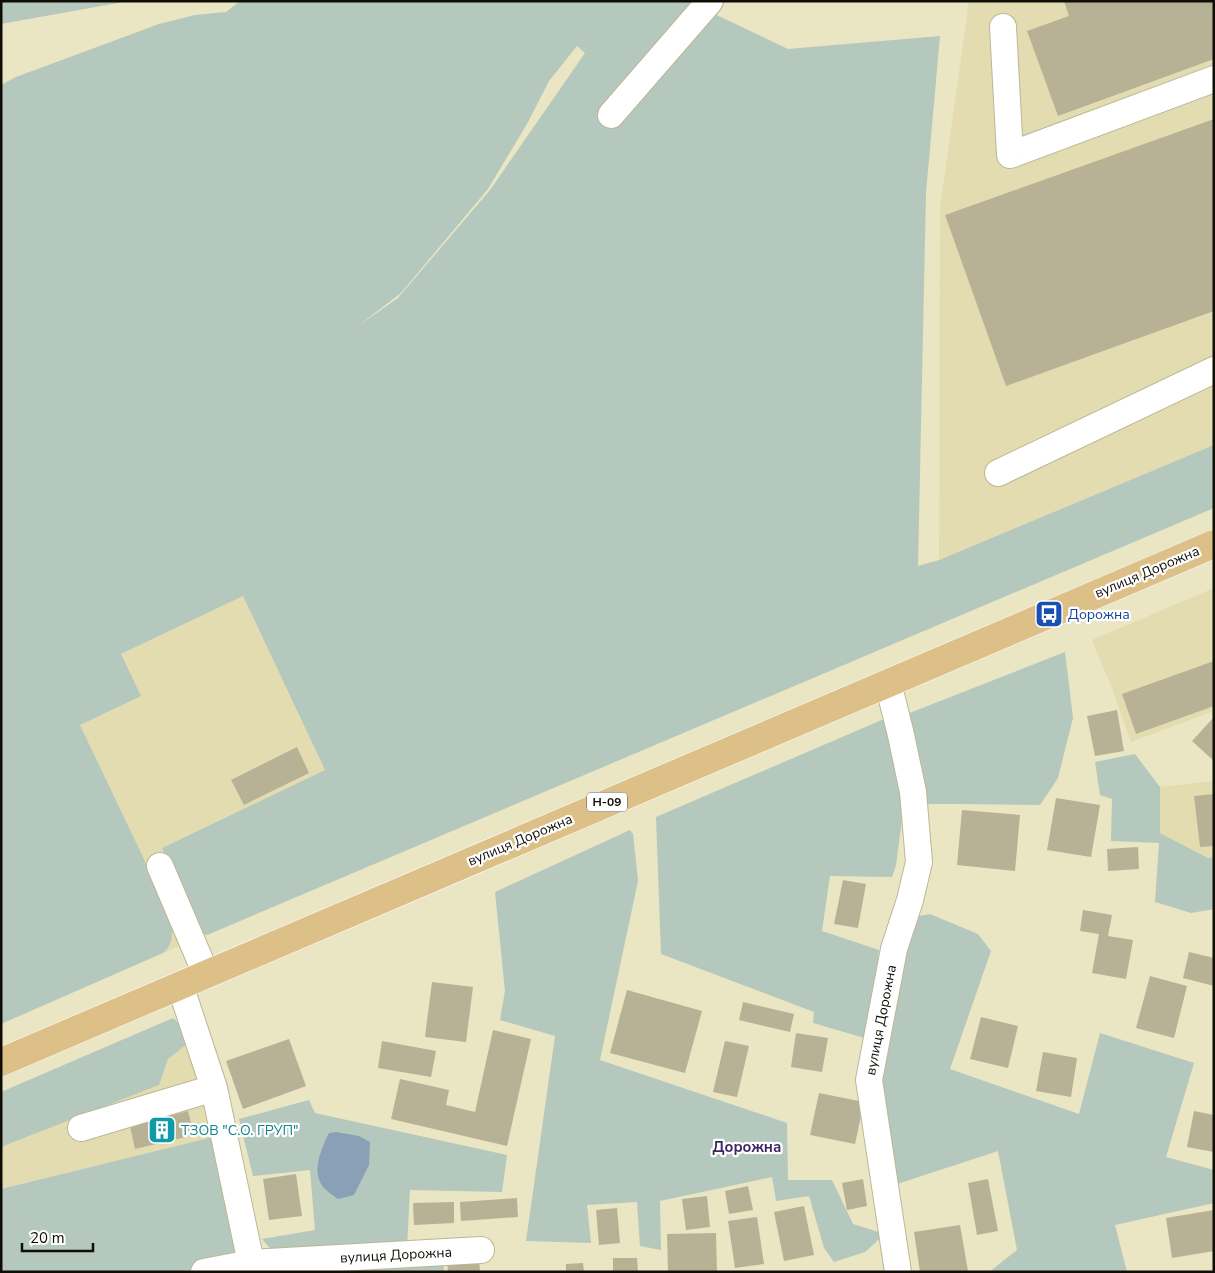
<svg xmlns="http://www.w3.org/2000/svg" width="1215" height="1273" font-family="'Nunito Sans',sans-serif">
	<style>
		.built { fill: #e3dcb1 }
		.green { fill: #b4c8be; fill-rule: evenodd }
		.water { fill: #8aa0b6 }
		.building { fill: #b7b295 }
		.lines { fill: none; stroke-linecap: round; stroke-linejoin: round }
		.minor-casing { stroke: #bcb795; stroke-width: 28 }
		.major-casing { stroke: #fff; stroke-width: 29 }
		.minor { stroke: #fff; stroke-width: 26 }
		.major { stroke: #ddc088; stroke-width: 28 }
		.labels { text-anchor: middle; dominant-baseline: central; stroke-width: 4.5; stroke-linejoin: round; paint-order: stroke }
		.shield { fill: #fff; stroke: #58564f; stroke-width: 1 }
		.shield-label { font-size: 12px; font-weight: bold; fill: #100e04 }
		.street-label { font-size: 14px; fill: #100e04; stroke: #fff }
		.transit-label { font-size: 14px; fill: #164399; stroke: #fff; text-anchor: start }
		.culture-label { font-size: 14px; fill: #0d838f; stroke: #fff; text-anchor: start }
		.neighbourhood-label { font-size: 15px; font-weight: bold; fill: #3e2660; stroke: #fff }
	</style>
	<rect width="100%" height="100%" fill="#eae5c2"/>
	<!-- built -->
	<path class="built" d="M969,1H1214V445L939,560L940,208Z
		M1214,588V711L1131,742L1112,688L1092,640Z
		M243,596L325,770L162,848L199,932L207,935L163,953L168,948L173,927L143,857L80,725L140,696L121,654Z
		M1214,781V857L1208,858L1160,833V787Z
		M187,1044L213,1137L1,1189V1147L158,1085L168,1059Z"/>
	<!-- green -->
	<path class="green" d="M1,1H129L1,24Z
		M240,1H687L788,49L940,36L926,193L918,566L939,560L1214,445V508L207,935L199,932L179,891L162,848L325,770L243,596L121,654L141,696L80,725L143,857L173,927L171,941L168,948L163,953L1,1024V85L16,77L159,24L195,15L226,12ZM577,46L585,53L490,190L398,298L358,326L401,293L488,189L527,124L549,81Z
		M1065,652L1073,718L1058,778L1040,805L961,804H923L907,714Z
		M891,716L903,812L896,865L892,877L830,876L822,931L879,950L868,1039L813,1023L814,1012L661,954L656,817Z
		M1135,754L1160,787V833L1208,858L1214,857V909L1191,913L1155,902L1159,843L1111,841L1112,799L1100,795L1095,762Z
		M630,830L633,834L638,881L600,1060L787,1123L788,1180H832L853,1224L885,1234L865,1252L834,1262L824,1248L809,1196L776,1201L772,1177L660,1201L661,1250L640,1246L637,1202L587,1205L591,1243L526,1241L555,1036L500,1020L505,991L495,892Z
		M930,914L978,934L991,951L950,1069L1079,1114L1100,1033L1194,1063L1166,1157L1214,1170V1203L1115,1225L1127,1272H989L1017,1250L998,1151L891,1186L880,1099L891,1010L901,946L918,916Z
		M173,1018L183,1027L187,1044L168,1059L159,1085L1,1147V1092Z
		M309,1100L315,1113L507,1155L502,1192L410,1190L407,1247L273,1252L262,1239L315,1230L310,1170L253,1176L239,1119Z
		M213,1137L237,1255L228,1263L179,1272H1V1189Z
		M443,1255L444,1272H305Z"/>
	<!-- water -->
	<path class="water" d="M336,1132L359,1136L370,1142L369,1165L354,1195L338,1199C331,1194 321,1188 319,1179C314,1165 323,1145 329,1133Z"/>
	<!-- building -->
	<path class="building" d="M1064,1H1214V59L1058,116L1027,31L1069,16Z
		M1214,119V311L1006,386L945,215Z
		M1214,661V706L1136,734L1122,694Z
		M1117,710L1124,751L1095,756L1087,716Z
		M1214,717V761L1192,741Z
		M297,747L309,773L244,805L231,780Z
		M1214,794V846L1200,847L1194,796Z
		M1056,798L1100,805L1091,857L1047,850Z
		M962,810L1020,815L1015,871L957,865Z
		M1138,847L1139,869L1108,871L1107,849Z
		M843,880L866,884L858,928L834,924Z
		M1083,910L1112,915L1108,936L1133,940L1126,979L1092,973L1099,934L1080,931Z
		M1189,952L1214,958V986L1183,978Z
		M1150,976L1187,986L1174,1038L1136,1028Z
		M432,982L473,987L466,1042L425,1037Z
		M627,990L702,1011L685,1073L610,1053Z
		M743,1002L794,1014L790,1032L739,1020Z
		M981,1017L1018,1026L1008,1068L970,1059Z
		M493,1030L531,1039L507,1146L391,1119L400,1079L449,1090L446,1105L475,1112Z
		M796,1033L828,1038L822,1072L791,1067Z
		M289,1039L306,1086L243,1109L226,1061Z
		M382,1041L436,1051L431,1077L378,1068Z
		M725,1041L749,1046L737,1097L713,1092Z
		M1043,1052L1077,1058L1071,1097L1036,1091Z
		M819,1093L864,1102L855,1144L810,1135Z
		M188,1111L194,1135L135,1149L130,1126Z
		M1194,1111L1214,1115V1152L1187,1147Z
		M296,1174L302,1216L269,1220L263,1179Z
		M863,1179L867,1206L847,1210L842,1183Z
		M988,1179L998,1231L977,1235L968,1183Z
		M748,1186L753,1210L729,1214L725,1191Z
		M707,1196L710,1227L686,1230L682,1199Z
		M517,1198L518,1217L461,1221L460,1202Z
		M454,1202V1223L414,1225L413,1203Z
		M804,1206L814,1255L784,1261L774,1212Z
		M617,1208L620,1243L599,1245L596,1210Z
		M1214,1210V1251L1172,1258L1166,1218Z
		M757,1217L764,1264L735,1268L728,1221Z
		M960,1225L968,1271L920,1272L914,1232Z
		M716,1233L717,1272H668L667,1234Z
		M479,1257L480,1272H448L447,1259Z
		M613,1258H637L638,1272H613Z
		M583,1263L584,1272H566V1264Z"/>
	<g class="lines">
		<defs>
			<path id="minor" d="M1003,27L1010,155L1214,79
				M611,115L710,1
				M998,473L1214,370
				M888,683L901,735L913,792L919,862L910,900L894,949L869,1080L898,1272
				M160,866L206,974
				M180,985L214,1088L251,1263
				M81,1128L214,1088
				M204,1272L251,1263L481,1250"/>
			<path id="major" d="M1,1062L1214,544"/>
		</defs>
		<!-- minor casing -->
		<use href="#minor" class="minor-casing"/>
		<!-- major casing -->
		<use href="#major" class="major-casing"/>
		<!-- minor -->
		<use href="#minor" class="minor"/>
		<!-- major -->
		<use href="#major" class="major"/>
	</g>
	<!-- icons -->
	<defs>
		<symbol id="bus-square" viewBox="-11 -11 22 22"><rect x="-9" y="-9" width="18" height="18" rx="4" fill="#1a4fb4" stroke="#fff"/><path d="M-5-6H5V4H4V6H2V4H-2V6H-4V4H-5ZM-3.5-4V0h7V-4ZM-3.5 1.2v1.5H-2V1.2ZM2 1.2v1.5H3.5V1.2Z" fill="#fff"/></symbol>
		<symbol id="building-square" viewBox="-11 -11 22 22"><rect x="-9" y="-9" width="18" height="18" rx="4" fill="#0f9aa8" stroke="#fff"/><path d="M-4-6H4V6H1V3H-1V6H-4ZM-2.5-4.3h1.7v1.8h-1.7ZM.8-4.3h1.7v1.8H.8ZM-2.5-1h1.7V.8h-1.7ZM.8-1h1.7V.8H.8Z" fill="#fff"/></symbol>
	</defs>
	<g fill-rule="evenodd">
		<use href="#bus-square" x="1033" y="598" width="32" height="32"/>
		<use href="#building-square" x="146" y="1114" width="32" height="32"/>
	</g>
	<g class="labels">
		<!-- shield labels -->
		<rect class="shield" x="587" y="792.5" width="40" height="19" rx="4"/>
		<g class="shield-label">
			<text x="607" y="802">Н-09</text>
		</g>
		<!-- street labels -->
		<g class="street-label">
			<text transform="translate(1147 572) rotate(-23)">вулиця Дорожна</text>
			<text transform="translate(520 840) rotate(-23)">вулиця Дорожна</text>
			<text transform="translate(881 1020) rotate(-79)">вулиця Дорожна</text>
			<text transform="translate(396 1255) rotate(-3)">вулиця Дорожна</text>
		</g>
		<!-- transit labels -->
		<g class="transit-label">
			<text x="1068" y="614">Дорожна</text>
		</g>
		<!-- culture labels -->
		<g class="culture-label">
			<text x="181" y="1130">ТЗОВ "С.О. ГРУП"</text>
		</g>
		<!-- neighbourhood labels -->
		<g class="neighbourhood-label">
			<text x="747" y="1147">Дорожна</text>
		</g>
	</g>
	<!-- border -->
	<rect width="1215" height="1273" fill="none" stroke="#100e04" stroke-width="5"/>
	<!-- scale -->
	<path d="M22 1243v8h71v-8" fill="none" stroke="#100e04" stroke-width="2.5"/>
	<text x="30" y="1243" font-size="15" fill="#100e04" stroke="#ffffff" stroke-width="4" paint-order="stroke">20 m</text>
</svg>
